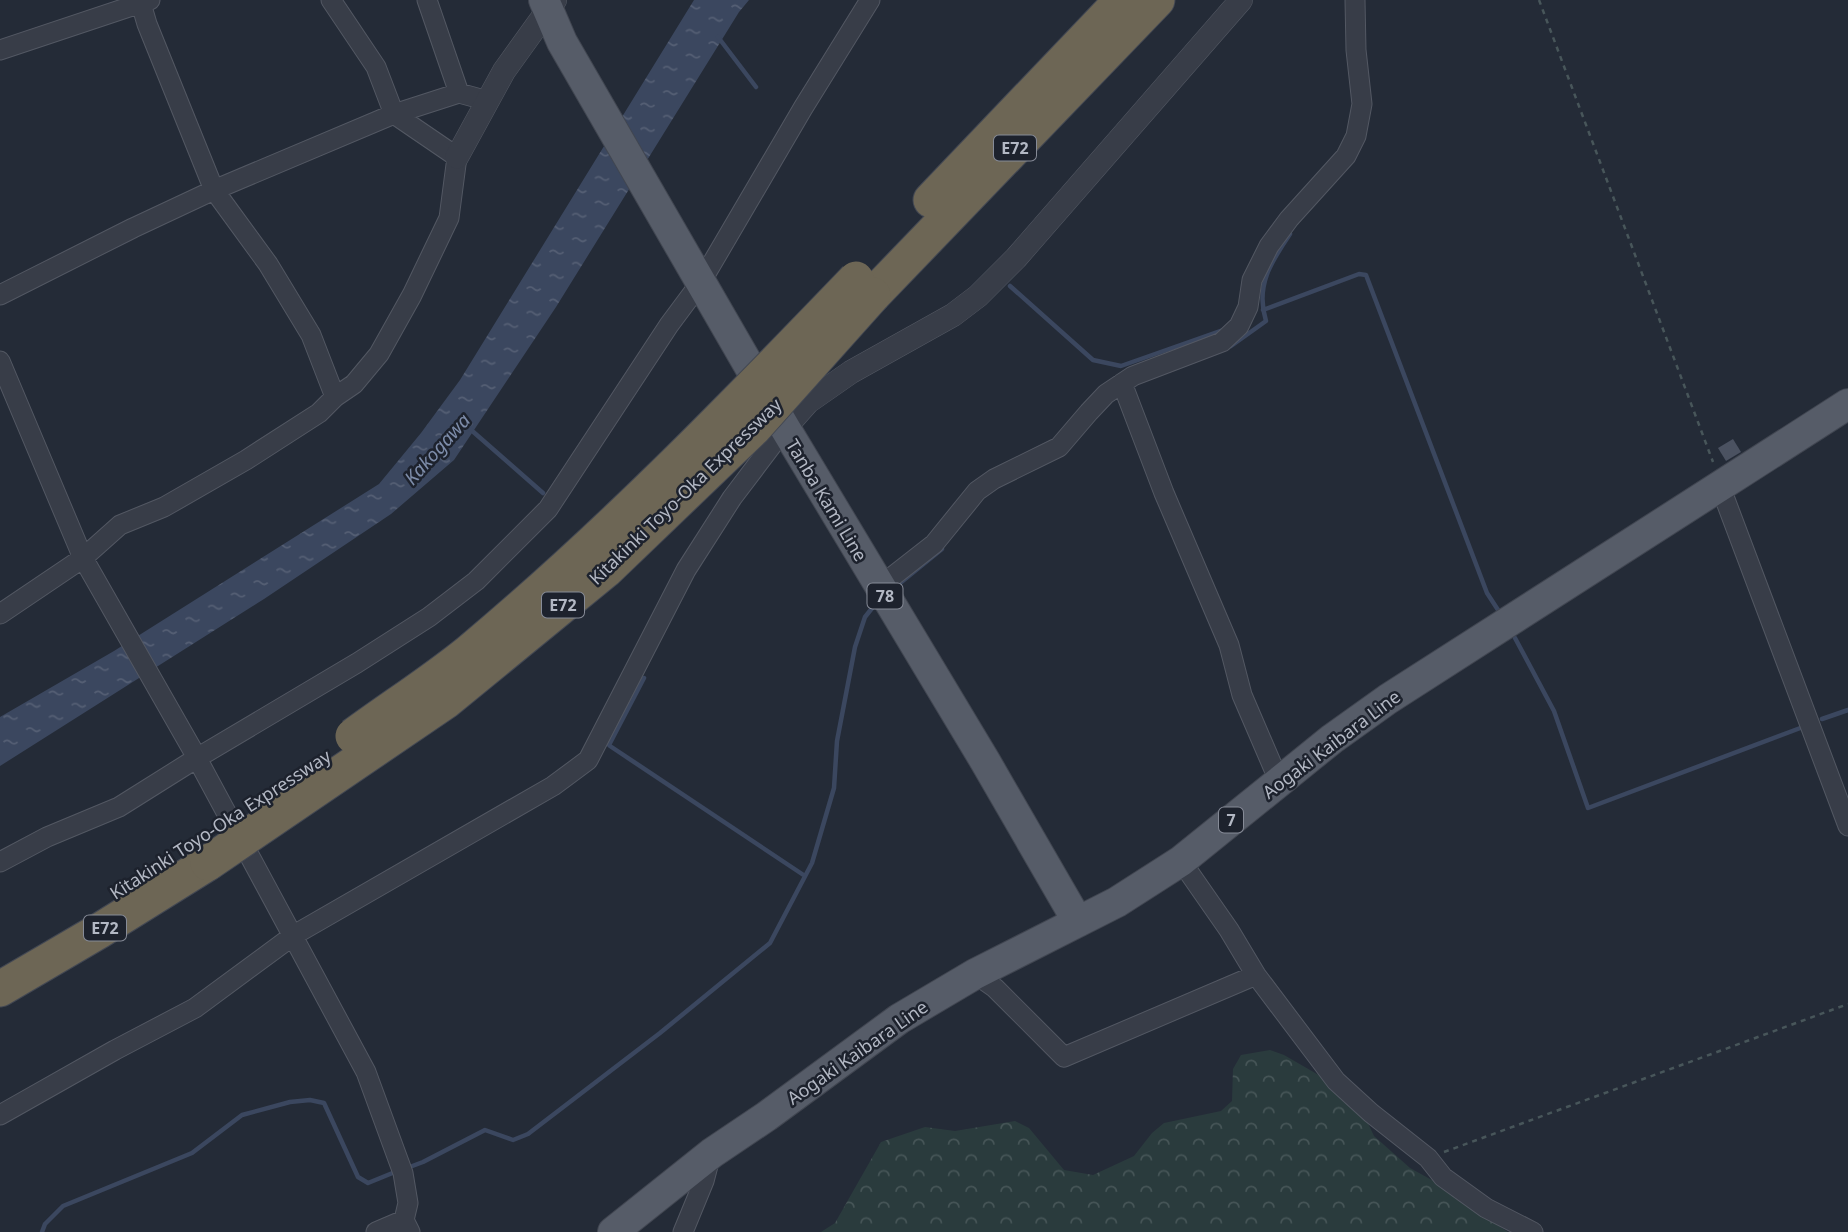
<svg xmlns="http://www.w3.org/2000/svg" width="1848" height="1232" font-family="'Noto Sans',sans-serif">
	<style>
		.forest { fill: url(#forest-crowns) }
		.water { fill: url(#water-ripples) }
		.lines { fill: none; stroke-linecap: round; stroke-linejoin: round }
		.stream { stroke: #3b475f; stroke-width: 4.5 }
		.building { fill: #4b5261 }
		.minor-casing { stroke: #535863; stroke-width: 21 }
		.tertiary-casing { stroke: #535863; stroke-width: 24 }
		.primary-casing { stroke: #414651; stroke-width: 32 }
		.motorway-casing { stroke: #434853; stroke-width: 37 }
		.path { stroke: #48565a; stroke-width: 2.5; stroke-dasharray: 5 5; stroke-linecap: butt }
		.minor { stroke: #383d48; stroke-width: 19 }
		.tertiary { stroke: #383d48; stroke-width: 23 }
		.primary { stroke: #565c68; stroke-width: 30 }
		.motorway { stroke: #6d6655; stroke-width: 35 }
		.motorway-bridge-casing { stroke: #434853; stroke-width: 37; stroke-linecap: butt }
		.motorway-bridge { stroke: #6d6655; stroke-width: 35 }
		.labels { text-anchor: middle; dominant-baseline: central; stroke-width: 5; stroke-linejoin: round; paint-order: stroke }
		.shield { fill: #1d222d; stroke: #868b97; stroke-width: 2 }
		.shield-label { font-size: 16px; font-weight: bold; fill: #b3b8c4 }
		.street-label { font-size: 18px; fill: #b3b8c4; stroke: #1d222d }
		.water-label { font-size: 19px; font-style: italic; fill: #7d8ca9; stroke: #1d222d }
	</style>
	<defs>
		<pattern id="forest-crowns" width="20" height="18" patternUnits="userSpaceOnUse" patternTransform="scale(1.75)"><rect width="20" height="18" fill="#2a3b3d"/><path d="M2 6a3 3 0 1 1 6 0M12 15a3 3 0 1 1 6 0" fill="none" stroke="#465557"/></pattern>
		<pattern id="water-ripples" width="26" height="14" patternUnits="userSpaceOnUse" patternTransform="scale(1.75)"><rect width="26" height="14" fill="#3b475f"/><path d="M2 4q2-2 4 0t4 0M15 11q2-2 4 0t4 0" fill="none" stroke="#555f74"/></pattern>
	</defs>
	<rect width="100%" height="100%" fill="#242b37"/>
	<!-- forest -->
	<path class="forest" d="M1270,1050L1284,1055L1355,1096L1374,1136L1410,1168L1450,1190L1475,1211L1508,1232H821L835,1223L881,1142L925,1127L955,1131L1015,1121L1029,1128L1064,1170L1093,1175L1134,1156L1152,1133L1164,1123L1221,1111L1232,1101L1233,1069L1241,1055Z"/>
	<!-- water -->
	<path class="water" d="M694,0H749L739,12L556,307L454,460L391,514L264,599L0,766V717L114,651L379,484L421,433L460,380Z"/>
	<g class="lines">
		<!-- stream -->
		<path class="stream" d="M718,37L756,87
			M1010,286L1093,360L1121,366L1223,330
			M1263,310L1359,274L1366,275L1487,593L1500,613
			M1231,346L1266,321C1255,286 1271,262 1290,234
			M470,429L543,493
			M894,588L942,549
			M1515,638L1554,711L1588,808L1803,727
			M644,678L609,745L610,746L805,876
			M1822,719L1848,710
			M407,1168L423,1162L485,1130L513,1140L528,1134L660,1033L770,943L812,863L834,788L837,741L855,647L865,617L877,602
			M42,1232L45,1224L63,1206L192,1153L242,1115L290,1102L310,1100L324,1103L358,1177L368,1183L395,1172"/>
	</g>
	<!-- building -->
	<path class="building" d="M1733,439L1741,452L1726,461L1718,448Z"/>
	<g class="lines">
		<defs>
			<path id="minor" d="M140,0L147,24L214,190L268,264L311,335L335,397
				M427,0L459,93
				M0,50L150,0
				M0,295L133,228L214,190L394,114L459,93L488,101
				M0,361L83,558L192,749L366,1072L403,1173L408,1203L404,1220L410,1232
				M1122,383L1164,493L1229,645L1242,695L1279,781
				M1720,486L1848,826
				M879,587L934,544L977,491L994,479L1059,447L1089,412L1106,394L1133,376L1222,342L1239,326L1248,307L1252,280L1269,246L1289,219L1346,156L1356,136L1362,104L1356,50L1355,0
				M0,614L83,558L120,525L164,507L246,460L319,413L335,397L354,384L379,354L412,295L449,218L457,157L394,114L376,67L331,0
				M1181,861L1229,930L1256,975L1336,1081L1371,1113L1428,1158L1443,1177L1486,1208L1533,1232
				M0,862L47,837L119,807L197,758L357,663L429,617L476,581L548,509L669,325L701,282L803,108L870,0
				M975,974L995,988L1064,1057L1256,975
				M0,1115L115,1050L195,1008L294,935L553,786L588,760L686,570L732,498L785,428
				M376,1232L404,1220
				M683,1232L704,1181L711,1154"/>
			<path id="tertiary" d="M457,157L504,71L555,0
				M785,428L808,402L851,372L953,315L978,296L1016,258L1241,0"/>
			<path id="primary" d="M544,0L562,42L785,428L985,761L1078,922
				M613,1232L712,1153L767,1116L899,1019L975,974L1117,902L1181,861L1332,739L1388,699L1848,404"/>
			<path id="motorway" d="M931,200L1122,0
				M873,295L1157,0
				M0,989L99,931L208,863"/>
		</defs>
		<!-- minor casing -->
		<use href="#minor" class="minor-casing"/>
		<!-- tertiary casing -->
		<use href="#tertiary" class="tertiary-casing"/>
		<!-- primary casing -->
		<use href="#primary" class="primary-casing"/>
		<!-- motorway casing -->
		<use href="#motorway" class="motorway-casing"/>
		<!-- path -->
		<path class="path" d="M1539,0L1713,462
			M1444,1152L1848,1004"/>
		<!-- minor -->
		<use href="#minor" class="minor"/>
		<!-- tertiary -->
		<use href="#tertiary" class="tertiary"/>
		<!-- primary -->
		<use href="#primary" class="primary"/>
		<!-- motorway -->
		<use href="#motorway" class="motorway"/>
		<defs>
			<path id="motorway-bridge" d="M353,736C391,708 432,682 469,652C607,537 732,408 856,279
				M208,863L446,701L606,570L754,428L873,295"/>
		</defs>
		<!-- motorway-bridge casing -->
		<use href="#motorway-bridge" class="motorway-bridge-casing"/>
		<!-- motorway-bridge -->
		<use href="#motorway-bridge" class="motorway-bridge"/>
	</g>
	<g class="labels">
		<!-- shield labels -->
		<g class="shield">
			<rect x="994" y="135.5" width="42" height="25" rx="5"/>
			<rect x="867.5" y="583.5" width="35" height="25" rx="5"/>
			<rect x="542" y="592.5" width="42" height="25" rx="5"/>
			<rect x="1219" y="807.5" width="24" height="25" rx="5"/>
			<rect x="84" y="915.5" width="42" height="25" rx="5"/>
		</g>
		<g class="shield-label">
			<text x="1015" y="148">E72</text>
			<text x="885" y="596">78</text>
			<text x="563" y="605">E72</text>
			<text x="1231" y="820">7</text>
			<text x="105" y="928">E72</text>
		</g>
		<!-- street labels -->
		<g class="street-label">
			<text transform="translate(685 491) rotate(-44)">Kitakinki Toyo-Oka Expressway</text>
			<text transform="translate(827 500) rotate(59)">Tanba Kami Line</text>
			<text transform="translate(1331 744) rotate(-37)">Aogaki Kaibara Line</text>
			<text transform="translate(220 824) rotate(-33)">Kitakinki Toyo-Oka Expressway</text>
			<text transform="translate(857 1052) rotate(-35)">Aogaki Kaibara Line</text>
		</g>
		<!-- water labels -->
		<g class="water-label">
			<text transform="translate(437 449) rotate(-48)">Kakogawa</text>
		</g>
	</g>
</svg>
